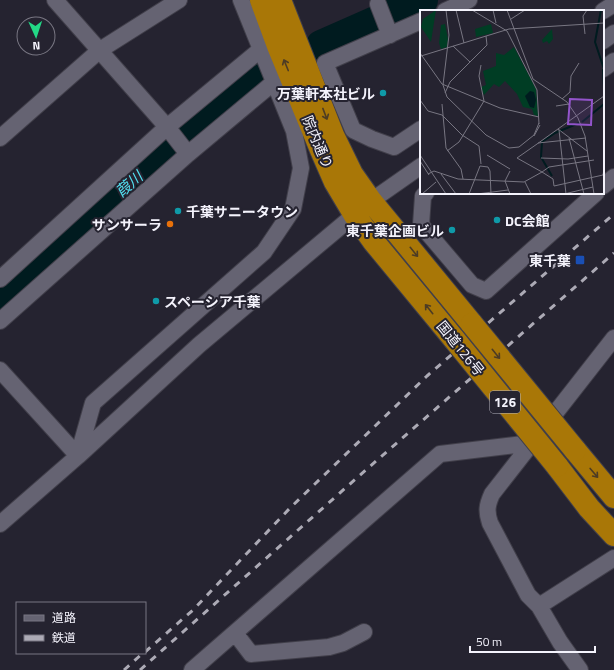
<svg xmlns="http://www.w3.org/2000/svg" width="614" height="670" font-family="'Titillium Web','Noto Sans JP',sans-serif">
	<style>
		.lines { fill: none; stroke-linecap: round; stroke-linejoin: round }
		.river { stroke: #001b1f; stroke-width: 30 }
		.minor-casing { stroke: #413f4a; stroke-width: 18 }
		.highway-casing { stroke: #413f4a; stroke-width: 24 }
		.minor { stroke: #656372; stroke-width: 16 }
		.highway { stroke: #a97707; stroke-width: 22 }
		.rail { stroke: #acaab5; stroke-width: 3; stroke-dasharray: 7 7; stroke-linecap: butt }
		.highway-bridge-casing { stroke: #413f4a; stroke-width: 24; stroke-linecap: butt }
		.highway-bridge { stroke: #a97707; stroke-width: 22 }
		.oneway { stroke: #4d3c24 }
		.culture-dot { fill: #0f9aa8; stroke: #252330; stroke-width: 1.5 }
		.food-dot { fill: #e8710a; stroke: #252330; stroke-width: 1.5 }
		.transit-dot { fill: #1a4fb4; stroke: #252330; stroke-width: 1.5 }
		.labels { text-anchor: middle; dominant-baseline: central; stroke-width: 4; stroke-linejoin: round; paint-order: stroke }
		.shield { fill: #252330; stroke: #b6b5bf; stroke-width: 1 }
		.shield-label { font-size: 13px; font-weight: bold; fill: #f4f3fc }
		.poi-label { font-size: 14px; font-weight: bold; fill: #f4f3fc; stroke: #252330; text-anchor: end }
		.street-label { font-size: 14px; fill: #f4f3fc; stroke: #252330 }
		.water-label { font-size: 15px; font-style: italic; fill: #53e0f0; stroke: #252330 }
		.inset-river { fill: none; stroke: #001b1f; stroke-width: 2 }
		.inset-road { fill: none; stroke: #787682; stroke-width: 1 }
		.view { fill: #9354cb; fill-opacity: 0.15; stroke: #9354cb; stroke-width: 2 }
		.inset-edge { fill: none; stroke: #f4f3fc; stroke-width: 2 }
	</style>
	<rect width="100%" height="100%" fill="#252330"/>
	<g class="lines">
		<!-- river -->
		<path class="river" d="M321,45L423,0
			M0,296L165,154L259,71"/>
		<defs>
			<path id="minor" d="M55,0L167,127L188,154
				M378,4L390,35
				M445,11L469,0
				M603,11L614,4
				M421,21L325,63L353,130L372,139L394,147L421,129
				M603,41L614,33
				M603,69L614,61
				M0,138L100,50L179,0
				M603,186L614,177
				M426,193L423,196L421,225L472,285L486,291L596,193
				M0,279L167,127L260,50
				M0,321L188,154L273,83
				M0,370L78,456
				M78,456L93,403L264,252L293,209L301,168L294,131L241,0
				M0,524L78,456L199,345L371,201L421,166
				M539,606L614,558
				M235,633L251,654L329,647L343,643L364,632
				M192,670L440,454L532,443
				M580,670L560,642L539,606L528,595L490,523C486,511 487,505 492,494L614,338"/>
			<path id="highway" d="M261,0L278,46L321,150L335,182L354,214L374,242L454,339
				M280,0L333,135L352,174L371,201L472,324
				M575,450L614,497
				M557,466L589,508L614,535"/>
		</defs>
		<!-- minor casing -->
		<use href="#minor" class="minor-casing"/>
		<!-- highway casing -->
		<use href="#highway" class="highway-casing"/>
		<!-- minor -->
		<use href="#minor" class="minor"/>
		<!-- highway -->
		<use href="#highway" class="highway"/>
		<!-- rail -->
		<path class="rail" d="M145,652L193,610L290,508L427,376L614,214
			M124,670L143,653
			M140,670L359,476L614,253"/>
		<defs>
			<path id="highway-bridge" d="M472,324L575,450
				M454,339L557,466"/>
		</defs>
		<!-- highway-bridge casing -->
		<use href="#highway-bridge" class="highway-bridge-casing"/>
		<!-- highway-bridge -->
		<use href="#highway-bridge" class="highway-bridge"/>
	</g>
	<!-- one-way arrows -->
	<defs><path id="oneway-shaft" d="M-6 0H5M1.5-3L5.5 0L1.5 3" fill="none" stroke-width="1.6" stroke-linecap="round" stroke-linejoin="round"/></defs>
	<g class="oneway">
		<use href="#oneway-shaft" transform="translate(286 65) rotate(-112)"/>
		<use href="#oneway-shaft" transform="translate(325 114) rotate(69)"/>
		<use href="#oneway-shaft" transform="translate(414 252) rotate(51)"/>
		<use href="#oneway-shaft" transform="translate(429 309) rotate(-129)"/>
		<use href="#oneway-shaft" transform="translate(496 354) rotate(51)"/>
		<use href="#oneway-shaft" transform="translate(594 473) rotate(50)"/>
	</g>
	<!-- markers -->
	<g class="culture-dot">
		<circle cx="383" cy="93" r="4"/>
		<circle cx="178" cy="211" r="4"/>
		<circle cx="497" cy="220" r="4"/>
		<circle cx="452" cy="230" r="4"/>
		<circle cx="156" cy="301" r="4"/>
	</g>
	<circle class="food-dot" cx="170" cy="224" r="4"/>
	<rect class="transit-dot" x="575" y="255" width="10" height="10" rx="2"/>
	<g class="labels">
		<!-- shield labels -->
		<rect class="shield" x="490" y="391" width="30" height="22" rx="3"/>
		<g class="shield-label">
			<text x="505" y="402">126</text>
		</g>
		<!-- poi labels -->
		<g class="poi-label">
			<text x="375" y="93">万葉軒本社ビル</text>
			<text x="186" y="211" text-anchor="start">千葉サニータウン</text>
			<text x="505" y="220" text-anchor="start">DC会館</text>
			<text x="162" y="224">サンサーラ</text>
			<text x="444" y="230">東千葉企画ビル</text>
			<text x="571" y="260">東千葉</text>
			<text x="164" y="301" text-anchor="start">スペーシア千葉</text>
		</g>
		<!-- street labels -->
		<g class="street-label">
			<text transform="translate(318 142) rotate(67)">院内通り</text>
			<text transform="translate(461 348) rotate(51)">国道126号</text>
		</g>
		<!-- water labels -->
		<g class="water-label">
			<text transform="translate(129 184) rotate(-41)">葭川</text>
		</g>
	</g>
	<!-- overview -->
	<g transform="translate(420 10)">
		<rect width="184" height="184" fill="#252330"/>
		<path d="M16,0L15,6L11,32L1,17L3,9ZM25,14L28,29L27,37L21,39L19,33L21,15ZM71,14L73,23L56,27L55,19ZM132,19L133,29L129,34L127,31L123,33L122,30ZM94,37L116,79L118,106L114,105L112,99L103,97L97,84L85,71L79,77L74,74L64,85L61,77L66,75L63,61L76,56V43L84,45Z" fill="#003d24"/>
		<path d="M110,81L114,82L116,90L114,98L110,97L105,86Z" fill="#001b1f"/>
		<path class="inset-river" d="M181,0L175,32L184,59M183,59L184,78M162,112L184,94M132,166L121,147L122,132L135,123L159,113"/>
		<path class="inset-road" d="M26,0L29,25L23,75L27,87L66,125L89,138L99,137L114,125L119,113M36,0L44,33M52,0L87,21L117,80L119,114M73,0L76,13M87,0L113,69L147,92L158,108L165,126L174,184M91,9L105,0M165,24L163,6L167,0M33,36L50,52M0,43L22,74L80,98L119,107M1,46L89,19L184,13M25,83L30,72L67,35L66,26M142,89L150,82L151,66L159,53M0,90L8,101L22,105L42,125L59,136L61,154M22,94L26,138L41,159L43,169M136,96L149,94M138,119L167,141M139,120L146,184M114,126L120,115M149,128L164,184M118,133L166,128M117,134L184,86M27,141L39,132L64,91L59,66L61,55M0,145L26,184M67,145L90,159M97,148L122,162L129,157L174,150M97,148L117,134M121,148L148,149L168,146M0,151L9,165M8,164L14,161L38,169L104,172L122,162L133,169L134,176M21,164L36,184M105,172L111,184M134,176L183,165L184,159M2,184L16,172M49,184L60,156L68,157L70,161L71,184M57,184L88,180M90,184L85,171L90,161M144,184L173,177"/>
		<path class="view" d="M150,89L172,90L171,115L148,114Z"/>
		<rect width="184" height="184" class="inset-edge"/>
	</g>
	<!-- legend -->
	<rect x="16" y="602" width="130" height="52" fill="#252330" stroke="#787682"/>
	<rect x="24" y="615" width="20" height="6" fill="#656372" stroke="#787682"/>
	<text x="52" y="622" font-size="12" fill="#f4f3fc">道路</text>
	<rect x="24" y="635" width="20" height="6" fill="#acaab5" stroke="#787682"/>
	<text x="52" y="642" font-size="12" fill="#f4f3fc">鉄道</text>
	<!-- north arrow -->
	<g transform="translate(36 36) rotate(177)"><circle r="19" fill="#252330" stroke="#787682"/>
	<path d="M0-3L7 15L0 10L-7 15Z" fill="#23d886"/>
	<text y="-6" font-size="11" font-weight="bold" text-anchor="middle" fill="#f4f3fc">N</text>
	</g>
	<!-- scale -->
	<path d="M470 646v6h125v-6" fill="none" stroke="#f4f3fc" stroke-width="2"/>
	<text x="476" y="646" font-size="12" fill="#f4f3fc" stroke="#252330" stroke-width="3" paint-order="stroke">50 m</text>
</svg>
